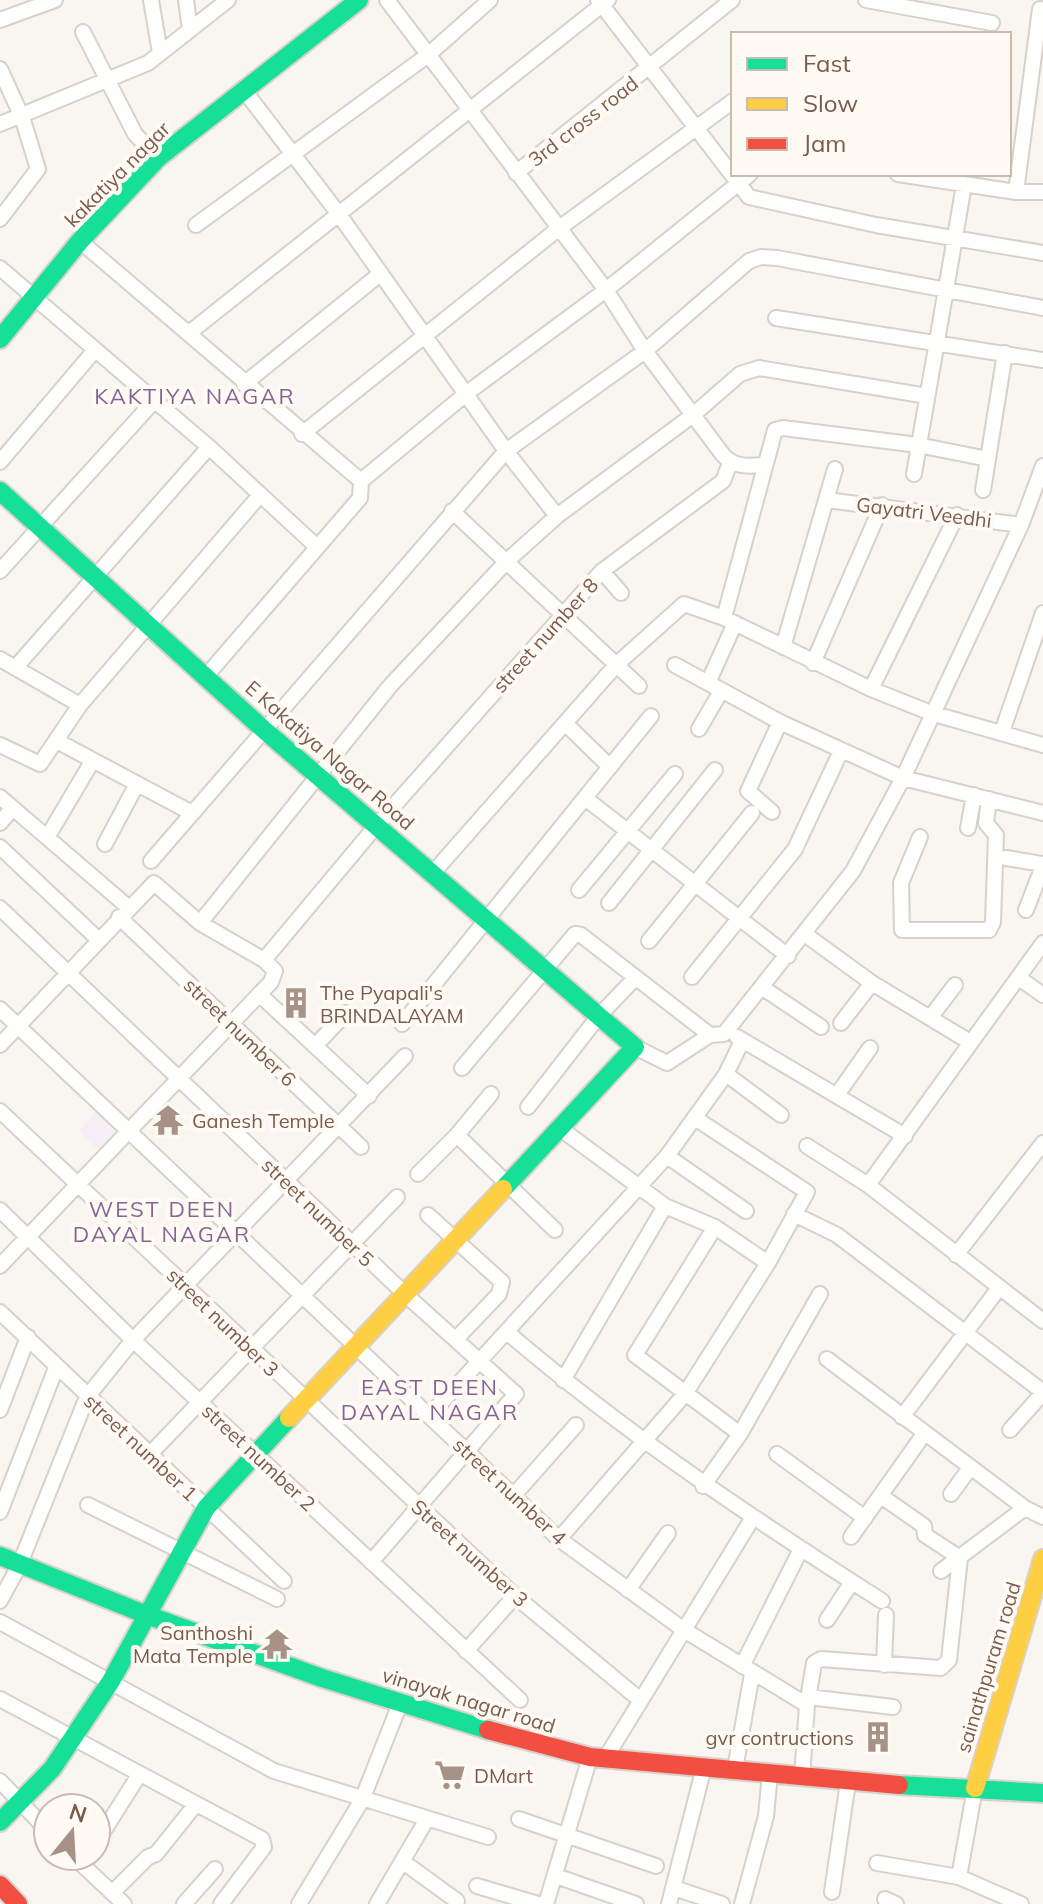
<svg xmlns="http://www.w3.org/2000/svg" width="1043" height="1904" font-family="Mulish,sans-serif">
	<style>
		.education { fill: #f6eef6 }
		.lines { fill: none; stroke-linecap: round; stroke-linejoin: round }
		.street-casing { stroke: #d7d1cb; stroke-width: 18 }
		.fast-casing { stroke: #d9d2cb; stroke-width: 22 }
		.slow-casing { stroke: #d9d2cb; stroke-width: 22 }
		.jam-casing { stroke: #d9d2cb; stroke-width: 22 }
		.street { stroke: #fefefd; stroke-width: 14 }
		.fast { stroke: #16e098; stroke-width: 18 }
		.slow { stroke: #ffcf43; stroke-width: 18 }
		.jam { stroke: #f24e42; stroke-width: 18 }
		.labels { text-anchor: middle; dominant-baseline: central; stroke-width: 8; stroke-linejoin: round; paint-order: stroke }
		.street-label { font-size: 20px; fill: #7a5c4d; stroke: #fffaf3 }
		.poi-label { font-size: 20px; fill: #7a5c4d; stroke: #fffaf3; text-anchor: start }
		.neighbourhood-label { font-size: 22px; letter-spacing: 2px; fill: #846695; stroke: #fffaf3 }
	</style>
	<rect width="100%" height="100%" fill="#f9f5f0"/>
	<!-- education -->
	<path class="education" d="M99,1109L122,1131L102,1154L79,1131Z"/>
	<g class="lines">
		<defs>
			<path id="street" d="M151,0L160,53
				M186,0L190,29
				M387,0L606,290L645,351L723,455C735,468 748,466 764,465
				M598,0L749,197L876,225L1043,253
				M866,0L992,23
				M0,20L55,0
				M83,32L135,134L158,158
				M0,69L22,117L38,169L0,219
				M243,89L338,213L506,451L557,516
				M0,124L148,63L228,0
				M516,173L732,0
				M898,174L1016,192H1043
				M1016,192L1040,9
				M196,225L428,55L490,0
				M80,241L361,481
				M0,268L209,447L317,547
				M776,318L1043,360
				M189,333L608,0
				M244,384L380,274
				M302,434L558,229L733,101
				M0,462L95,350
				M914,474L964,185
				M983,490L1005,353
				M827,500L1021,525
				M452,511L639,686
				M0,571L154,401
				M602,571L621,593
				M724,618L775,430L783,428L918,445L988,459
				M783,647L835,469
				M0,659L80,705
				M813,663L882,505
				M675,665L780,722L903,778L1043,813
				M15,668L209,447
				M207,675L360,498L361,481L467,393L606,290L750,174
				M708,683L735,623
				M871,689L957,515
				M565,723L610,767
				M699,729L721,691
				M1002,732L1043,613
				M57,741L190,812
				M0,745L40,764L80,705L260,495
				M0,797L128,907
				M585,798L788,956
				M772,812L748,791L780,722
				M0,823L13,808
				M968,828L974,795
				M48,836L93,760
				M920,837L901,883L902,930H989L993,922L996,835L986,823L989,799
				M105,844L137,784
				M0,847L99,940
				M1006,858L1043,864
				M151,861L506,451L645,351L749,261L761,257L777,258L1043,308
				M432,874L617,664L684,604L724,618L871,689L931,713L1043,745
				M579,890L675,774
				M609,903L715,770
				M0,908L406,1295L516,1394L371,1562
				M1026,910L1043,866
				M119,917L361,1147
				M200,923L390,686L508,560L557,516L693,415L740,374L759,368L927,396
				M806,935L872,983L970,1042
				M649,941L752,813
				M264,960L376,826L602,571L723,481L730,463
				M692,977L795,849L841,751
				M1019,978L1043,995
				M763,988L821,1027
				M259,994L369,1096
				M0,1009L559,1539L684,1630L807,1705
				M930,1018L955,985
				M841,1023L872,983
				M402,1024L651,716
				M737,1037L905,1136
				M0,1045L154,883L200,923L264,960L275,971L271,982L0,1266
				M315,1046L346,1013
				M635,1047L667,1063L710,1035L724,1034L853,871L903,778L1021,525L1043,466
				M462,1068L575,934L581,935L710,1035
				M726,1074L781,1115
				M491,1094L457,1135L555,1230
				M837,1095L870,1048
				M528,1107L598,1017L635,978
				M0,1111L515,1596L639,1699
				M561,1129L665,1206L715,1227L768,1263
				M807,1146L868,1185L1043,1321
				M667,1156L746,1211
				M418,1174L457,1135
				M868,1185L1043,943
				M0,1210L133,1340L520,1700
				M794,1214L837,1235L1043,1392
				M428,1215L502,1282L499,1294L456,1339
				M715,1227L635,1355L740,1434
				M956,1255L1043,1143
				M0,1312L284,1581
				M508,1333C625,1433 752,1518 882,1601
				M827,1359L1025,1508L1043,1517
				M563,1380L665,1206
				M0,1410L28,1337
				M429,1416L667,1156L726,1074L742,1041
				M902,1417L999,1288
				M1010,1430L1043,1393
				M150,1454L397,1197
				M777,1454L865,1518
				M703,1486L740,1434L820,1294
				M951,1494L970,1468
				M514,1495L576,1425
				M88,1505L277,1599
				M0,1512L56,1368
				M851,1537L924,1434
				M559,1539L685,1394L768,1263L807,1192L695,1118
				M941,1571L1025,1508
				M628,1590L668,1533
				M0,1601L19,1566L87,1397L133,1340L405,1056
				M827,1620L852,1582
				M0,1622L274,1771L488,1837
				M466,1651L515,1596
				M884,1665L886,1615
				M742,1666L801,1549
				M808,1697L893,1707
				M0,1699L262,1839L264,1847L221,1904
				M605,1759L752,1519
				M735,1769L752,1674
				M802,1777L807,1705L814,1663L821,1659L941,1668L949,1660L960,1558L925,1535L924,1526L881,1496
				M0,1781L48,1831
				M975,1788L959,1877L1021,1904
				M519,1819L656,1866
				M96,1843L139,1775
				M73,1856L124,1904
				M402,1861L457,1901
				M877,1863L959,1877
				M556,1876L636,1904
				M477,1886L538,1904
				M674,1888L722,1904
				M832,1892L848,1782
				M112,1893L148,1857L156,1854L196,1804
				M885,1899L896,1904
				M184,1904L215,1869
				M299,1904L362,1800L401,1701
				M377,1904L427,1819
				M546,1904L590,1757
				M669,1904L704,1767
				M742,1904L766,1816L770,1773"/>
			<path id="fast" d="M0,339L80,241L158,158L359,0
				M0,491L263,729L635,1047L503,1189
				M0,1556L147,1615L322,1678L488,1730
				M899,1785L1043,1793
				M0,1822L52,1769L111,1681L206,1508L289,1418"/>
			<path id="slow" d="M289,1418L503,1189
				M975,1788L1043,1559"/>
			<path id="jam" d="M488,1730L590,1757L899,1785
				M0,1885L18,1904"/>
		</defs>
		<!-- street casing -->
		<use href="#street" class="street-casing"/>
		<!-- fast casing -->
		<use href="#fast" class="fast-casing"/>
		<!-- slow casing -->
		<use href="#slow" class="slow-casing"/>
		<!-- jam casing -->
		<use href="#jam" class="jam-casing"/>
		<!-- street -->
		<use href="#street" class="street"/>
		<!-- fast -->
		<use href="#fast" class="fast"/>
		<!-- slow -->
		<use href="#slow" class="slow"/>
		<!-- jam -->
		<use href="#jam" class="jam"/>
	</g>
	<!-- icons -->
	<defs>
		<symbol id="building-bare" viewBox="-9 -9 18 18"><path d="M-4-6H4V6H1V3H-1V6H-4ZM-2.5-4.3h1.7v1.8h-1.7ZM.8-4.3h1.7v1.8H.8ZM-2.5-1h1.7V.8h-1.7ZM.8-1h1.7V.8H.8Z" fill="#a69286" stroke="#fffaf3" stroke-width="2.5" paint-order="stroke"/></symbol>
		<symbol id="temple-bare" viewBox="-9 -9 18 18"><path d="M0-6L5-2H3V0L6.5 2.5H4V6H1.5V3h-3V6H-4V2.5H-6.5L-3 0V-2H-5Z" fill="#a69286" stroke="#fffaf3" stroke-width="2.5" paint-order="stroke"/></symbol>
		<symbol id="supermarket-bare" viewBox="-9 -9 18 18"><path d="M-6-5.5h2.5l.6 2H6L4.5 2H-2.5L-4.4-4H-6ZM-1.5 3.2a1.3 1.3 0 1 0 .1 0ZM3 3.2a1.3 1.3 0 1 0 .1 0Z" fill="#a69286" stroke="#fffaf3" stroke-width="2.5" paint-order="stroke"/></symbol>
	</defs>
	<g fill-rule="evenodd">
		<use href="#building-bare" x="274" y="981" width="44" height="44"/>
		<use href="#temple-bare" x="146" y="1098" width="44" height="44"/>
		<use href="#temple-bare" x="255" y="1622" width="44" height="44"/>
		<use href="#building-bare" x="856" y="1715" width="44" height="44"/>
		<use href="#supermarket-bare" x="428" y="1753" width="44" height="44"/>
	</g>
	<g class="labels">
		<!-- street labels -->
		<g class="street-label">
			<text transform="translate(583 121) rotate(-38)">3rd cross road</text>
			<text transform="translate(117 174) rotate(-45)">kakatiya nagar</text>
			<text transform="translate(924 512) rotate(7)">Gayatri Veedhi</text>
			<text transform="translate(545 635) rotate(-48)">street number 8</text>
			<text transform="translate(330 755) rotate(41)">E Kakatiya Nagar Road</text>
			<text transform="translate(240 1032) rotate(44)">street number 6</text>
			<text transform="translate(318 1212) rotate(44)">street number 5</text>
			<text transform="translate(223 1322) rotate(44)">street number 3</text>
			<text transform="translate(141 1447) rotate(43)">street number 1</text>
			<text transform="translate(259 1457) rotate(43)">street number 2</text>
			<text transform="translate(510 1491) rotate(43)">street number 4</text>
			<text transform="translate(470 1553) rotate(42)">Street number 3</text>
			<text transform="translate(988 1667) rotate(-73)">sainathpuram road</text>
			<text transform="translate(469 1700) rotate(17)">vinayak nagar road</text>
		</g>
		<!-- poi labels -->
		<g class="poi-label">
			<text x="320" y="992">The Pyapali's<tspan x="320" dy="23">BRINDALAYAM</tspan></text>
			<text x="192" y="1120">Ganesh Temple</text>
			<text x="253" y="1632" text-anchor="end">Santhoshi<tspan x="253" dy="23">Mata Temple</tspan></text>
			<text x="854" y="1737" text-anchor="end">gvr contructions</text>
			<text x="474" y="1775">DMart</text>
		</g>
		<!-- neighbourhood labels -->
		<g class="neighbourhood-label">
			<text x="195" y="396">KAKTIYA NAGAR</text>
			<text x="162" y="1209">WEST DEEN<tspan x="162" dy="25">DAYAL NAGAR</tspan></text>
			<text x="430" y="1387">EAST DEEN<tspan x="430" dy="25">DAYAL NAGAR</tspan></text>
		</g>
	</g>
	<!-- legend -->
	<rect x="731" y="32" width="280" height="144" fill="#fffaf3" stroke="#cabbb1" stroke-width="2"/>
	<rect x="747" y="58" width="40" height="12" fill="#16e098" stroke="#cabbb1" stroke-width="2"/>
	<text x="803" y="72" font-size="24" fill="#7a5c4d">Fast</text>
	<rect x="747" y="98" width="40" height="12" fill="#ffcf43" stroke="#cabbb1" stroke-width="2"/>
	<text x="803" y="112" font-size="24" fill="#7a5c4d">Slow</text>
	<rect x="747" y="138" width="40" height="12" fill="#f24e42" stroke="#cabbb1" stroke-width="2"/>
	<text x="803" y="152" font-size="24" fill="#7a5c4d">Jam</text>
	<!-- north arrow -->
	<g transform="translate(72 1832) rotate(18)"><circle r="38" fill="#fffaf3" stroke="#cabbb1" stroke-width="2"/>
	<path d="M0-6L14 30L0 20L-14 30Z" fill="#a69286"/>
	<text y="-12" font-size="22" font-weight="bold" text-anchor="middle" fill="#7a5c4d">N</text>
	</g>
</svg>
